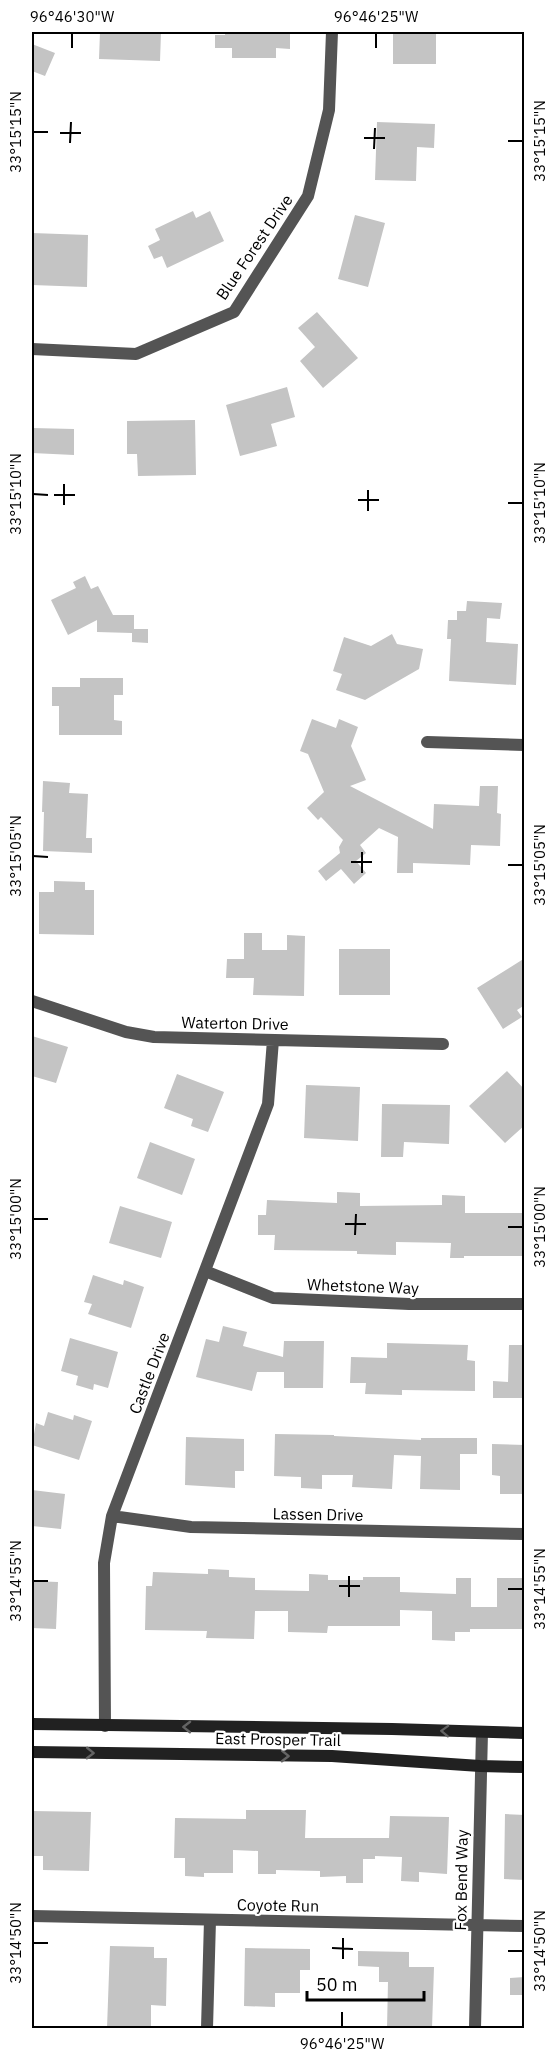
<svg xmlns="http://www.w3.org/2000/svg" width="556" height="2060" font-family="'IBM Plex Sans',sans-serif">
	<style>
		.building { fill: #c4c4c4 }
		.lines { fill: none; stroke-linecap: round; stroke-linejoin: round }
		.street { stroke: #545454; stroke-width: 12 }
		.secondary { stroke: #212121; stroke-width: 12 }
		.oneway { stroke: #646464 }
		.ticks { fill: none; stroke: #000; stroke-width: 2 }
		.labels { text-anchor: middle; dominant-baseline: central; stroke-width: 4.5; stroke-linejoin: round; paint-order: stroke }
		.street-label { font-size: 16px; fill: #000; stroke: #fff }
		.neatline { fill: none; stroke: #000; stroke-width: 2 }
		.ticks-label { font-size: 15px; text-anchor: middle; fill: #000 }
	</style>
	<rect width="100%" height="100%" fill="#fff"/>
	<!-- building -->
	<path class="building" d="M100,32H161L160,61L99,59Z
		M225,32H290V49L276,48V58H232V48H215V35H225Z
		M393,32H436V64H393Z
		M32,44L55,53L45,76L32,71Z
		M377,122L435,124L434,148L417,147L416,181L375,180Z
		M193,211L196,218L210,211L224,241L167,268L162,256L154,259L148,246L160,240L155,229Z
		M355,215L385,223L368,287L338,279Z
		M32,233L88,235L87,287L32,285Z
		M317,312L358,358L323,388L300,361L315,347L298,328Z
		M287,387L295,417L271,424L277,446L240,456L226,405Z
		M195,420L196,475L138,476L137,454H127V421Z
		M32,428L74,429V455L32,453Z
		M85,576L91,589L98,586L113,615H134V629H148V643L132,642V633L97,632V620L68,635L51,600L76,588L73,582Z
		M467,601L502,603L500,619L487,618L486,642L518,644L516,685L449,681L451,639H447L448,620H457V611H466Z
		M392,634L397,644L423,649L419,669L365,700L336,690L342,674L333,671L344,637L371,646Z
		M80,678H123V695H114V720L122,721V735H59V706H52V687H80Z
		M312,719L336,728L339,719L358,727L351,746L366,780L350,786L433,829L434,804L479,806L480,786H498L497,813L501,814L500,846L471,845L470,865L413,863V873H397L398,837L379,828L360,845L366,853L356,861L366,873L354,884L341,869L326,881L318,871L340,853L339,847L343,840L321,817L318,820L307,808L324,792L308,754L300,751Z
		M43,781L70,783L69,793L88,794L86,838H92V853L43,851L44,812H42Z
		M54,881L85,882V890H94V935L39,934V892H54Z
		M244,933H262V950H287V935L305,936L304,996L253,995L254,978H226L227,959H244Z
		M339,949H390V995H339Z
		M525,958V1005L517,1010L522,1017L503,1029L477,988Z
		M32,1036L68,1047L56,1083L32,1076Z
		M507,1071L525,1090V1125L505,1143L469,1106Z
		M177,1074L224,1092L208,1132L191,1126L193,1119L164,1108Z
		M306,1085L360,1087L358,1141L304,1138Z
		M382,1104L450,1105L449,1144L404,1142L403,1157H381Z
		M150,1142L195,1159L182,1195L137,1178Z
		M337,1192L360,1193V1206L442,1205V1195L465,1196V1213H525V1256H464V1258H450L451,1243L396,1242V1255L357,1254V1251L274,1250L275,1235H258V1215H266L267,1200L337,1203Z
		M120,1206L172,1222L161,1258L109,1243Z
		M93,1275L123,1285L124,1280L144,1287L131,1328L88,1314L92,1304L84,1302Z
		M223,1326L247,1332L243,1346L283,1357L284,1341H324L323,1388H284V1372H257L252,1391L196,1377L206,1339L219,1342Z
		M70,1338L118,1352L108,1388L94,1384L93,1390L76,1385L78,1376L61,1371Z
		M387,1343L468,1345L467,1360L475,1361V1391L402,1390V1395L365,1394L366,1383H350L351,1357L387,1358Z
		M509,1345H525V1398H493V1381L508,1382Z
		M48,1412L73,1420L74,1415L92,1421L79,1460L32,1445L36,1423L44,1426Z
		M275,1434L334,1435V1436L421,1440V1438H477V1454H460V1490L420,1489L421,1456L394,1455L392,1489L352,1487L353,1475H322V1489L301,1488V1477L274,1476Z
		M186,1437L244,1439V1471H235V1488L185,1485Z
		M492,1444L525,1445V1494H500V1476L492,1475Z
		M32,1490L65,1494L61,1529L32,1526Z
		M208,1569L229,1570V1577L255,1578V1590L309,1591V1574L328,1575V1580H363V1577H400V1592L456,1594V1578H471V1607H497V1578H525V1629H470V1632H455V1641L432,1640V1611L400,1610V1626H328L327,1633L288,1632V1611H255L254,1639L206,1638L207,1631L145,1630L146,1586H152L153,1572L208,1574Z
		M32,1581L58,1582L56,1629L32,1628Z
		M246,1810H306L305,1838H389L390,1816L449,1817L447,1874L419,1872V1882L401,1881L402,1857L375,1856V1859H363V1883H346V1876L320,1877V1871L276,1870V1874H258V1851L233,1850V1873H204V1877L185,1876V1858H174L175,1818L246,1819Z
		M32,1811L91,1812L89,1871L43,1870V1856H32Z
		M505,1814L525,1815V1880L504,1879Z
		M110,1946L154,1947V1958H167L166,2006L151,2005V2028H107Z
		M245,1948L310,1949V1970H300V1993H275V2007L244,2006Z
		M358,1951L409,1952V1967H434L432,2028H387L388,1982H379V1967L358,1966Z
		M525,1977V1995H510V1978Z"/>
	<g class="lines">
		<!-- street -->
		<path class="street" d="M32,349L136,354L234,312L308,196L329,110L332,32
			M427,742L524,745
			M32,1001L126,1032L154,1037L443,1044
			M205,1271L273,1298L409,1304H524
			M112,1516L191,1527L524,1534
			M105,1726L104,1563L112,1516L268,1104L273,1040
			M32,1916L524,1926
			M207,2028L210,1920
			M475,2028L482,1732"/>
		<!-- secondary -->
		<path class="secondary" d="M32,1724L392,1729L524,1733
			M32,1752L332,1756L480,1766L524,1767"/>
	</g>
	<!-- one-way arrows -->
	<defs><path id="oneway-chevron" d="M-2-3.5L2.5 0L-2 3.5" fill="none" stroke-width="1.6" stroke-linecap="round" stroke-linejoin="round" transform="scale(1.5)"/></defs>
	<g class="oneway">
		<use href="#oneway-chevron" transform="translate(187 1727) rotate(-179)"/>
		<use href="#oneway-chevron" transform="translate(445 1731) rotate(-178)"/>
		<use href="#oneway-chevron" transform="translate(90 1753) rotate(1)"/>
		<use href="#oneway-chevron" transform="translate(285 1756) rotate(1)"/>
	</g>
	<!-- ticks -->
	<path class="ticks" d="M72,48V33M376,48V33M33,132H48M60,133H81M364,138H385M508,141H523M70,143L71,122M374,149L375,128M33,494L48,495M54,495H75M358,500H379M508,503H523M64,505V484M368,511V490M33,856L48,857M351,862H372M508,865H523M362,873V852M33,1219H48M345,1224H366M508,1227H523M355,1235L356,1214M33,1581H48M339,1586H360M508,1589H523M349,1597V1576M33,1943H48M332,1948L353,1949M508,1951H523M343,1959V1938M342,2027V2012"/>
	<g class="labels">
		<!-- street labels -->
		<g class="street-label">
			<text transform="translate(254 247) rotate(-56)">Blue Forest Drive</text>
			<text transform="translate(235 1023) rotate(1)">Waterton Drive</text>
			<text transform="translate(363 1286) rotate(2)">Whetstone Way</text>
			<text transform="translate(149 1373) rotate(-69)">Castle Drive</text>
			<text transform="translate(318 1514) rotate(1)">Lassen Drive</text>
			<text transform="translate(278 1739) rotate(1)">East Prosper Trail</text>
			<text transform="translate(461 1880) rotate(-89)">Fox Bend Way</text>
			<text transform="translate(278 1905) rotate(1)">Coyote Run</text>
		</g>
	</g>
	<!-- border -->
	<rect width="556" height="2060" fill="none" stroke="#ffffff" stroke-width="66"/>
	<!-- scale -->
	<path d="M307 1991v9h117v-9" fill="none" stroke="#000000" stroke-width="3"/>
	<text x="316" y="1991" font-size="18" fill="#000000" stroke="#ffffff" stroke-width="4.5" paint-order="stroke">50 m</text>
	<rect x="33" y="33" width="490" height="1994" class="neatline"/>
	<g class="ticks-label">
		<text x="72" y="22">96°46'30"W</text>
		<text x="376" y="22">96°46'25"W</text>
		<text transform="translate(16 132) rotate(-90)" y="5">33°15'15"N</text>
		<text transform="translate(540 141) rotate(-90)" y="5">33°15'15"N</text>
		<text transform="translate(16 494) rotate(-90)" y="5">33°15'10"N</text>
		<text transform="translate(540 503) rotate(-90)" y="5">33°15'10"N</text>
		<text transform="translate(16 856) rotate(-90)" y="5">33°15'05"N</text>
		<text transform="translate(540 865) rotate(-90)" y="5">33°15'05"N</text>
		<text transform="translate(16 1219) rotate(-90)" y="5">33°15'00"N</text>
		<text transform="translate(540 1227) rotate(-90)" y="5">33°15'00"N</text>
		<text transform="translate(16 1581) rotate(-90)" y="5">33°14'55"N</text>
		<text transform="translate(540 1589) rotate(-90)" y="5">33°14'55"N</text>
		<text transform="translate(16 1943) rotate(-90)" y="5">33°14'50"N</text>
		<text transform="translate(540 1951) rotate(-90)" y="5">33°14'50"N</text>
		<text x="342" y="2049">96°46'25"W</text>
	</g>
</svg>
